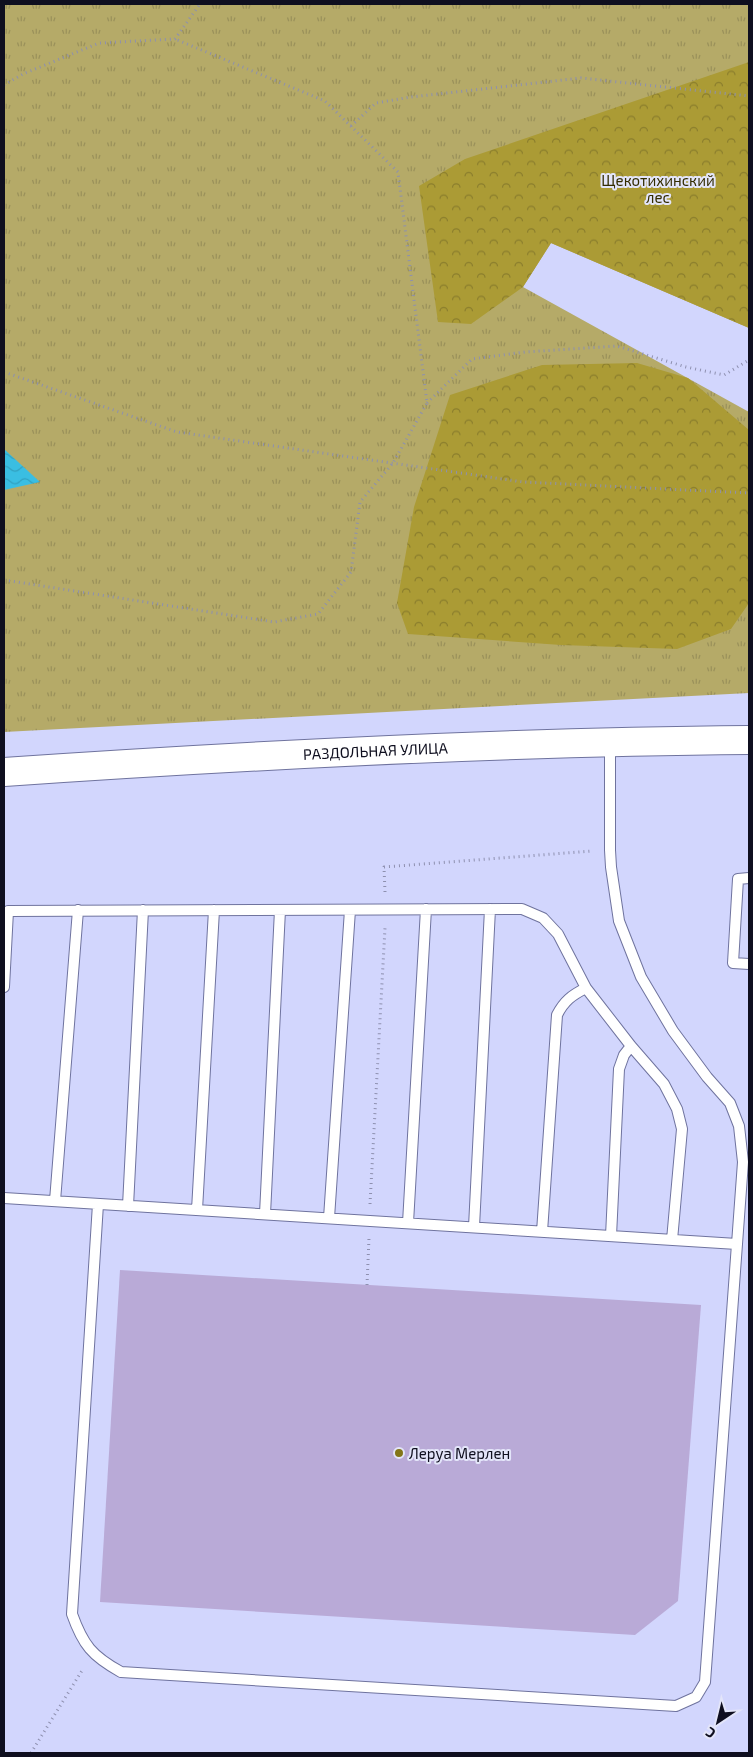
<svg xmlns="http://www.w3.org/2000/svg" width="753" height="1757" font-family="'Exo 2',sans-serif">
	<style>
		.grass { fill: url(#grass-tufts) }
		.forest { fill: url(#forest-crowns) }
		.water { fill: url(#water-waves) }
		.building { fill: #b9aad7 }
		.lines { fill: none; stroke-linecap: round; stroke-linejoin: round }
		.service-casing { stroke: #6f739e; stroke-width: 12 }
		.secondary-casing { stroke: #6f739e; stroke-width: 30 }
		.path { stroke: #8e90af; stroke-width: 3; stroke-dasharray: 1 4; stroke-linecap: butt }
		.service { stroke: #fff; stroke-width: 10 }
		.secondary { stroke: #fff; stroke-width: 28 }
		.poi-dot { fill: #837619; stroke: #e3e5f9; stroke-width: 2 }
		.labels { text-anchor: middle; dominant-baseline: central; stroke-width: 4; stroke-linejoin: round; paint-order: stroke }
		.park-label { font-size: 15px; fill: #332c00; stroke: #e3e5f9 }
		.street-label { font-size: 15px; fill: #0f0f1f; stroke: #e3e5f9 }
		.poi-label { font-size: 15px; fill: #0f0f1f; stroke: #e3e5f9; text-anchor: start }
	</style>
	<defs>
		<pattern id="grass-tufts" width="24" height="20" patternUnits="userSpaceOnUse" patternTransform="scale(1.25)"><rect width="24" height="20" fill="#b5aa68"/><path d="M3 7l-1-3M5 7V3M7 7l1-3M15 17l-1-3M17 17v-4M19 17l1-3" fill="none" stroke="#9a915a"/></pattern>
		<pattern id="forest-crowns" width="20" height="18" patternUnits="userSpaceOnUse" patternTransform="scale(1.25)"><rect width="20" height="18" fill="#ab9b35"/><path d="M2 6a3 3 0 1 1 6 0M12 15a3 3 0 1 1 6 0" fill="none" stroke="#8a7d2c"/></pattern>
		<pattern id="water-waves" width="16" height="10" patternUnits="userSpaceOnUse" patternTransform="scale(1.25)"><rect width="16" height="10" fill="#3abee2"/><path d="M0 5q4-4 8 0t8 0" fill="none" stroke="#32a2c1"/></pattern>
	</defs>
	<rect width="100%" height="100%" fill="#d2d6fd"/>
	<!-- grass -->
	<path class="grass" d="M4,4H749V328L551,243L523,287L749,412V693L4,732Z"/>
	<!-- forest -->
	<path class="forest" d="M749,62V328L551,243L523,287L471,324L438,322L419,186L465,159Z
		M637,363L688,378L749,430V603L731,629L677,649L561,645L408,634L397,603L414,507L450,395L542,365Z"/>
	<!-- water -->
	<path class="water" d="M4,449L40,482L4,490Z"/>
	<!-- building -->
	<path class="building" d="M120,1270L701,1305L678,1601L635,1635L100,1602Z"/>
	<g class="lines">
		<defs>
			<path id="service" d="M749,878L738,879L733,963L749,964
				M4,987L8,911L522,909L543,918L558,934L586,988L631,1046L664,1084L677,1109L682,1129L672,1240
				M4,1198L737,1244
				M55,1201L78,910
				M98,1204L72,1614C83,1645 92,1656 121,1672L676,1706L696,1697L705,1682L743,1162L739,1126L730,1103L707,1077L673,1031L641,977L619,921L611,867L610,850V744
				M128,1206L143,910
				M197,1210L214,910
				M265,1214L280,910
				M329,1218L350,910
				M408,1223L426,909
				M474,1227L490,909
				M542,1232L557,1015C564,1001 572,995 586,988
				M611,1236L619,1069L624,1055L631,1046"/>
			<g id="secondary">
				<path id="s1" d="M4,772C252,755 500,742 749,740"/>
			</g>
		</defs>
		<!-- service casing -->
		<use href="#service" class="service-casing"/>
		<!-- secondary casing -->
		<use href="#secondary" class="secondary-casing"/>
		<!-- path -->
		<path class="path" d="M4,85L23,74L99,43L175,39L200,4
			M351,126L376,103L411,97L581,78L749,96
			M4,372L177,432L523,482L749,493
			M427,403L472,359L525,352L617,346L686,367L724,375L749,360
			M4,580L274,622L318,614L351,572L360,502L393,463L427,403L398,172L325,101L175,39
			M385,892L384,867L592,851
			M370,1204L385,928
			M367,1285L369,1238
			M31,1753L83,1669"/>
		<!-- service -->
		<use href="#service" class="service"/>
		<!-- secondary -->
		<use href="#secondary" class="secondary"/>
	</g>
	<!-- markers -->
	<circle class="poi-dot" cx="399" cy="1453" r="5"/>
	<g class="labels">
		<!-- park labels -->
		<g class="park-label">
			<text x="658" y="180">Щекотихинский<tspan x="658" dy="17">лес</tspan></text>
		</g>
		<!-- street labels -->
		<g class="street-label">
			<text stroke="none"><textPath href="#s1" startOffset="372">РАЗДОЛЬНАЯ УЛИЦА</textPath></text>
		</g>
		<!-- poi labels -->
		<g class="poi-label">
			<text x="409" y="1453">Леруа Мерлен</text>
		</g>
	</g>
	<!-- border -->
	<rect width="753" height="1757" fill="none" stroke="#0f0f1f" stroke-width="10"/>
	<!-- north arrow -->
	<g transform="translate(718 1722) rotate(215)" stroke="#e3e5f9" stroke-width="4" paint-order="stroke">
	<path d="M0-4L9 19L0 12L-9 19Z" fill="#0f0f1f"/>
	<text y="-8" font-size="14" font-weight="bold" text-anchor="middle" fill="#0f0f1f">С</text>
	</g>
</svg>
